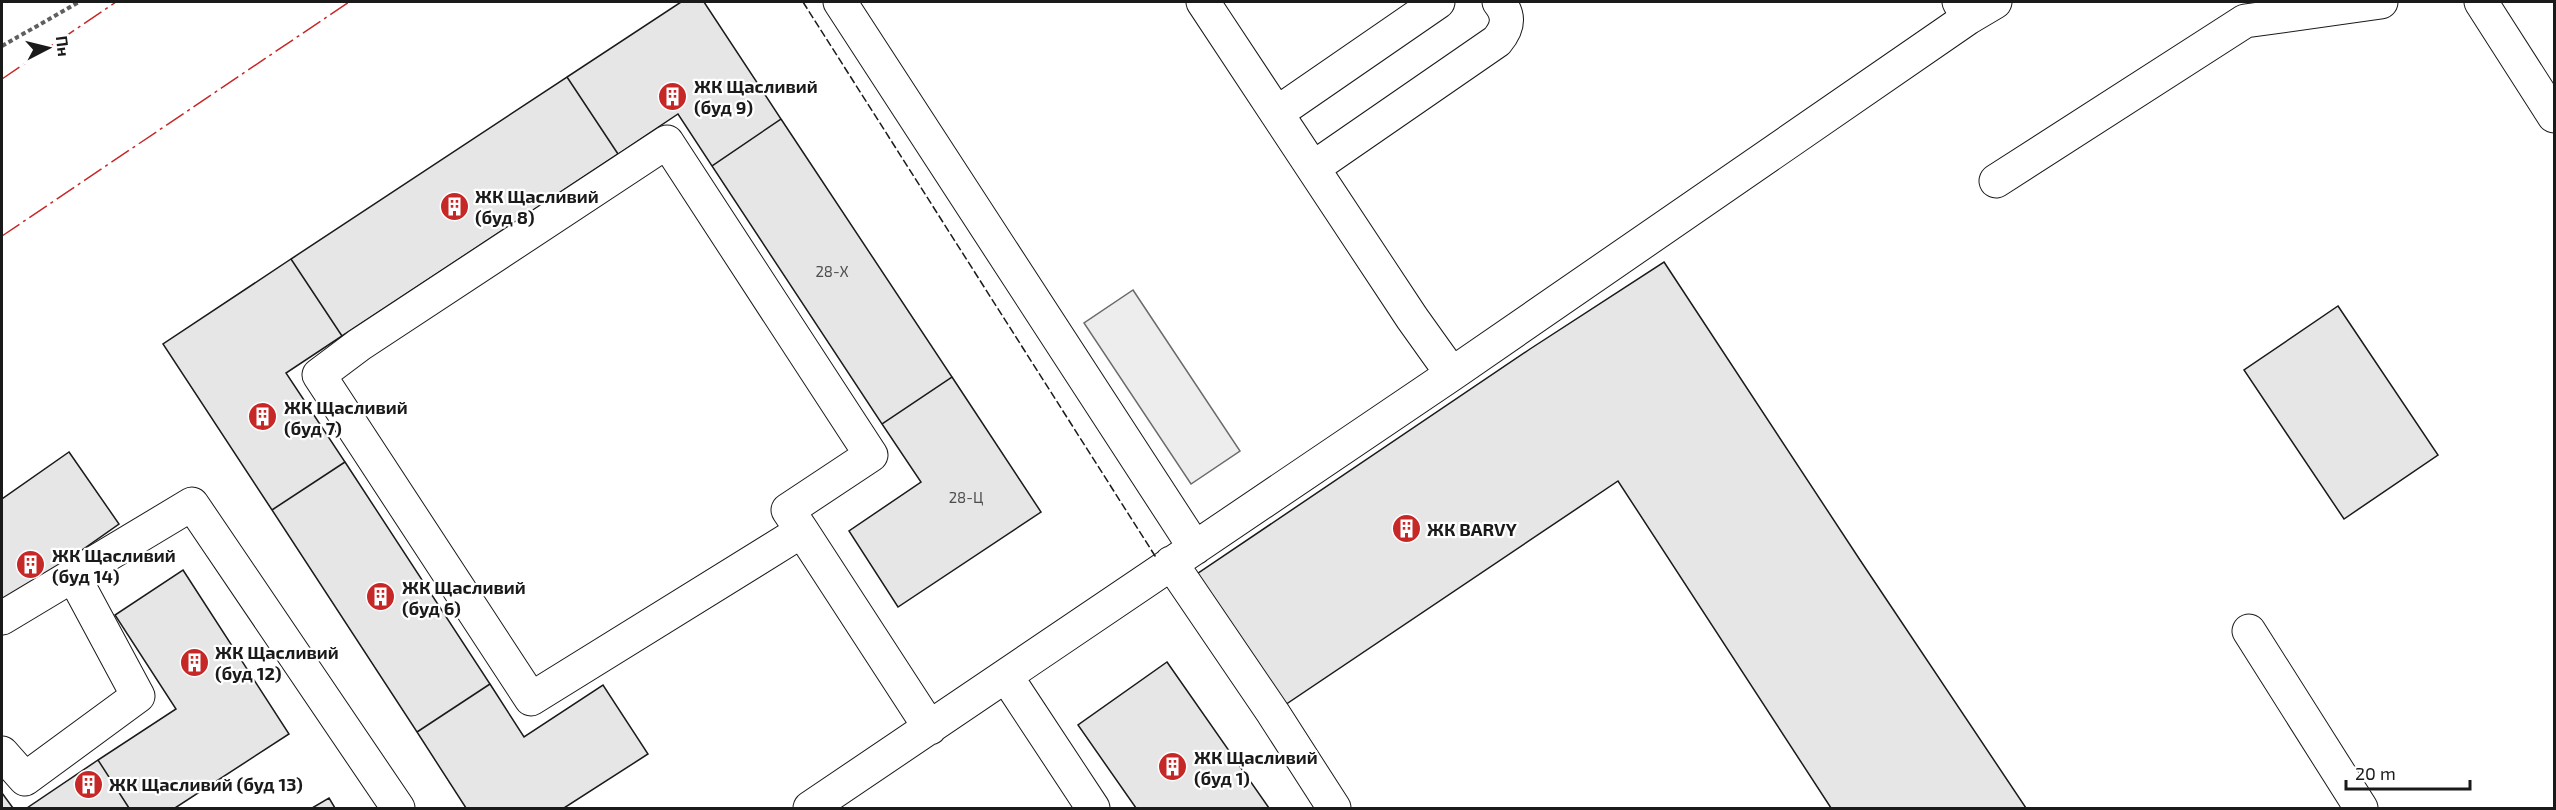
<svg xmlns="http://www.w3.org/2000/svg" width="2556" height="810" font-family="'Exo 2',sans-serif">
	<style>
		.parking { fill: #ededed; stroke: #6a6a6a; stroke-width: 1.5 }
		.building { fill: #e6e6e6; stroke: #1a1a1a; stroke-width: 1.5 }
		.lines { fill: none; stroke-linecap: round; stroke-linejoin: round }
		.minor-casing { stroke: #1a1a1a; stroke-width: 35 }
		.path { stroke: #5f5f5f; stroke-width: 4; stroke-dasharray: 4.5 3; stroke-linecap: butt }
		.minor { stroke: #fff; stroke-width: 33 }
		.fence { stroke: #1a1a1a; stroke-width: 1.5; stroke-dasharray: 8 3; stroke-linecap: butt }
		.power { stroke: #c62828; stroke-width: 1.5; stroke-dasharray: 21 4.5 3 4.5; stroke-linecap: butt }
		.labels { text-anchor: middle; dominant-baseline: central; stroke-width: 4.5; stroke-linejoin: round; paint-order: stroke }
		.number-label { font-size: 15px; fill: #4d4d4d }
		.poi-label { font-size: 18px; font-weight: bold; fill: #1a1a1a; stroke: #fff; text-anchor: start }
	</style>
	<rect width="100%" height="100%" fill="#fff"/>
	<!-- parking -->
	<path class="parking" d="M1133,290L1240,451L1191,484L1084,323Z"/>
	<!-- building -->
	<path class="building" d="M681,2H704L781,119L712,166L678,114L618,154L567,77Z
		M567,77L618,154L342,336L291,259Z
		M781,119L952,377L882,424L712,166Z
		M291,259L342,336L286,373L345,462L272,510L163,344Z
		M1664,262L1860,560L2026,808H1831L1618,481L1273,713L1185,582L1530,349Z
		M2338,306L2438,455L2344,519L2244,370Z
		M952,377L1041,512L898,607L849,531L921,482L882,424Z
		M69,452L119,524L2,606V499Z
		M345,462L490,684L417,732L272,510Z
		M183,570L289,734L175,808H129L98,760L176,709L115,615Z
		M1167,662L1269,808H1136L1078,725Z
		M490,684L524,737L603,685L648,754L564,808H466L417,732Z
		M98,760L129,808H27Z
		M2,793L13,808H2Z
		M329,798L335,808H312Z"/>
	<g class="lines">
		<defs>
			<path id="minor" d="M840,2L1195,548
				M1203,2L1412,318L1452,374
				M2481,2L2554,116
				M1968,18L1995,2
				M1277,113L1438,2
				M1313,168L1497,41C1508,28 1510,16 1499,2
				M1996,181L2245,21L2381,2
				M802,531L531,699L319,375L359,345L667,142L871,455L788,510L802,531L930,728
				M1171,563L1273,713L1334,808
				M2,618L192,504L398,808
				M2249,631L2361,808
				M1006,676L1093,808
				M2,753L25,779L138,696L73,575
				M810,808L1452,374L1968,18L1959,2"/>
		</defs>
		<!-- minor casing -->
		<use href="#minor" class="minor-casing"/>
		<!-- path -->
		<path class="path" d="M2,46L79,2"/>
		<!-- minor -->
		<use href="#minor" class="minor"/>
		<!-- fence -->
		<path class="fence" d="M803,2L1157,559"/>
		<!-- power -->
		<path class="power" d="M2,79L116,2
			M2,236L349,2"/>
	</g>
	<!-- icons -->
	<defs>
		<symbol id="building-disc" viewBox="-11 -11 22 22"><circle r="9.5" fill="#c62828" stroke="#fff"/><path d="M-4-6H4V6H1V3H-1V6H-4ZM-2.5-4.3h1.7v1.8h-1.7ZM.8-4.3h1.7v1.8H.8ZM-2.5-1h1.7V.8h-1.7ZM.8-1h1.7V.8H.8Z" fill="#fff"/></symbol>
	</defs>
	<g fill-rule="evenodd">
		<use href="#building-disc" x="656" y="80" width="33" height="33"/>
		<use href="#building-disc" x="438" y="190" width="33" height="33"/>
		<use href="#building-disc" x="246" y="400" width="33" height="33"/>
		<use href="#building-disc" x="1390" y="512" width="33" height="33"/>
		<use href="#building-disc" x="14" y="548" width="33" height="33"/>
		<use href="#building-disc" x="364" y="580" width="33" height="33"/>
		<use href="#building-disc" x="178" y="646" width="33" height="33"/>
		<use href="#building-disc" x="1156" y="750" width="33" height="33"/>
		<use href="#building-disc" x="72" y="768" width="33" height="33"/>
	</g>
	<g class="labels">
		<!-- number labels -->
		<g class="number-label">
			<text x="832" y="271">28-Х</text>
			<text x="966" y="497">28-Ц</text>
		</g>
		<!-- poi labels -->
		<g class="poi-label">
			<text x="694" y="86">ЖК Щасливий<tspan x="694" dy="21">(буд 9)</tspan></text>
			<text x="475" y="196">ЖК Щасливий<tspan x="475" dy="21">(буд 8)</tspan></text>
			<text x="284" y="407">ЖК Щасливий<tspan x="284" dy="21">(буд 7)</tspan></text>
			<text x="1427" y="529">ЖК BARVY</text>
			<text x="52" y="555">ЖК Щасливий<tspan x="52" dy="21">(буд 14)</tspan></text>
			<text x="402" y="587">ЖК Щасливий<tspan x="402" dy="21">(буд 6)</tspan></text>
			<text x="215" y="652">ЖК Щасливий<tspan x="215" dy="21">(буд 12)</tspan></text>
			<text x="1194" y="757">ЖК Щасливий<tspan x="1194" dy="21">(буд 1)</tspan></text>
			<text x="109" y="784">ЖК Щасливий (буд 13)</text>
		</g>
	</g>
	<!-- border -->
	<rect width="2556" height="810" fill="none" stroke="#1a1a1a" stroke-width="6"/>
	<!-- north arrow -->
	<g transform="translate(48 48) rotate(83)" stroke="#ffffff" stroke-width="4.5" paint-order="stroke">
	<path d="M0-4.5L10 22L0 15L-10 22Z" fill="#1a1a1a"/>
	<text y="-9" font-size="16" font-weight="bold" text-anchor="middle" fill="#1a1a1a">Пн</text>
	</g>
	<!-- scale -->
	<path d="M2346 780v9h124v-9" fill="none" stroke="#1a1a1a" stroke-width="3"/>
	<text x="2355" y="780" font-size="18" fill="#1a1a1a" stroke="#ffffff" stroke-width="4.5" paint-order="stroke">20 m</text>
</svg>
